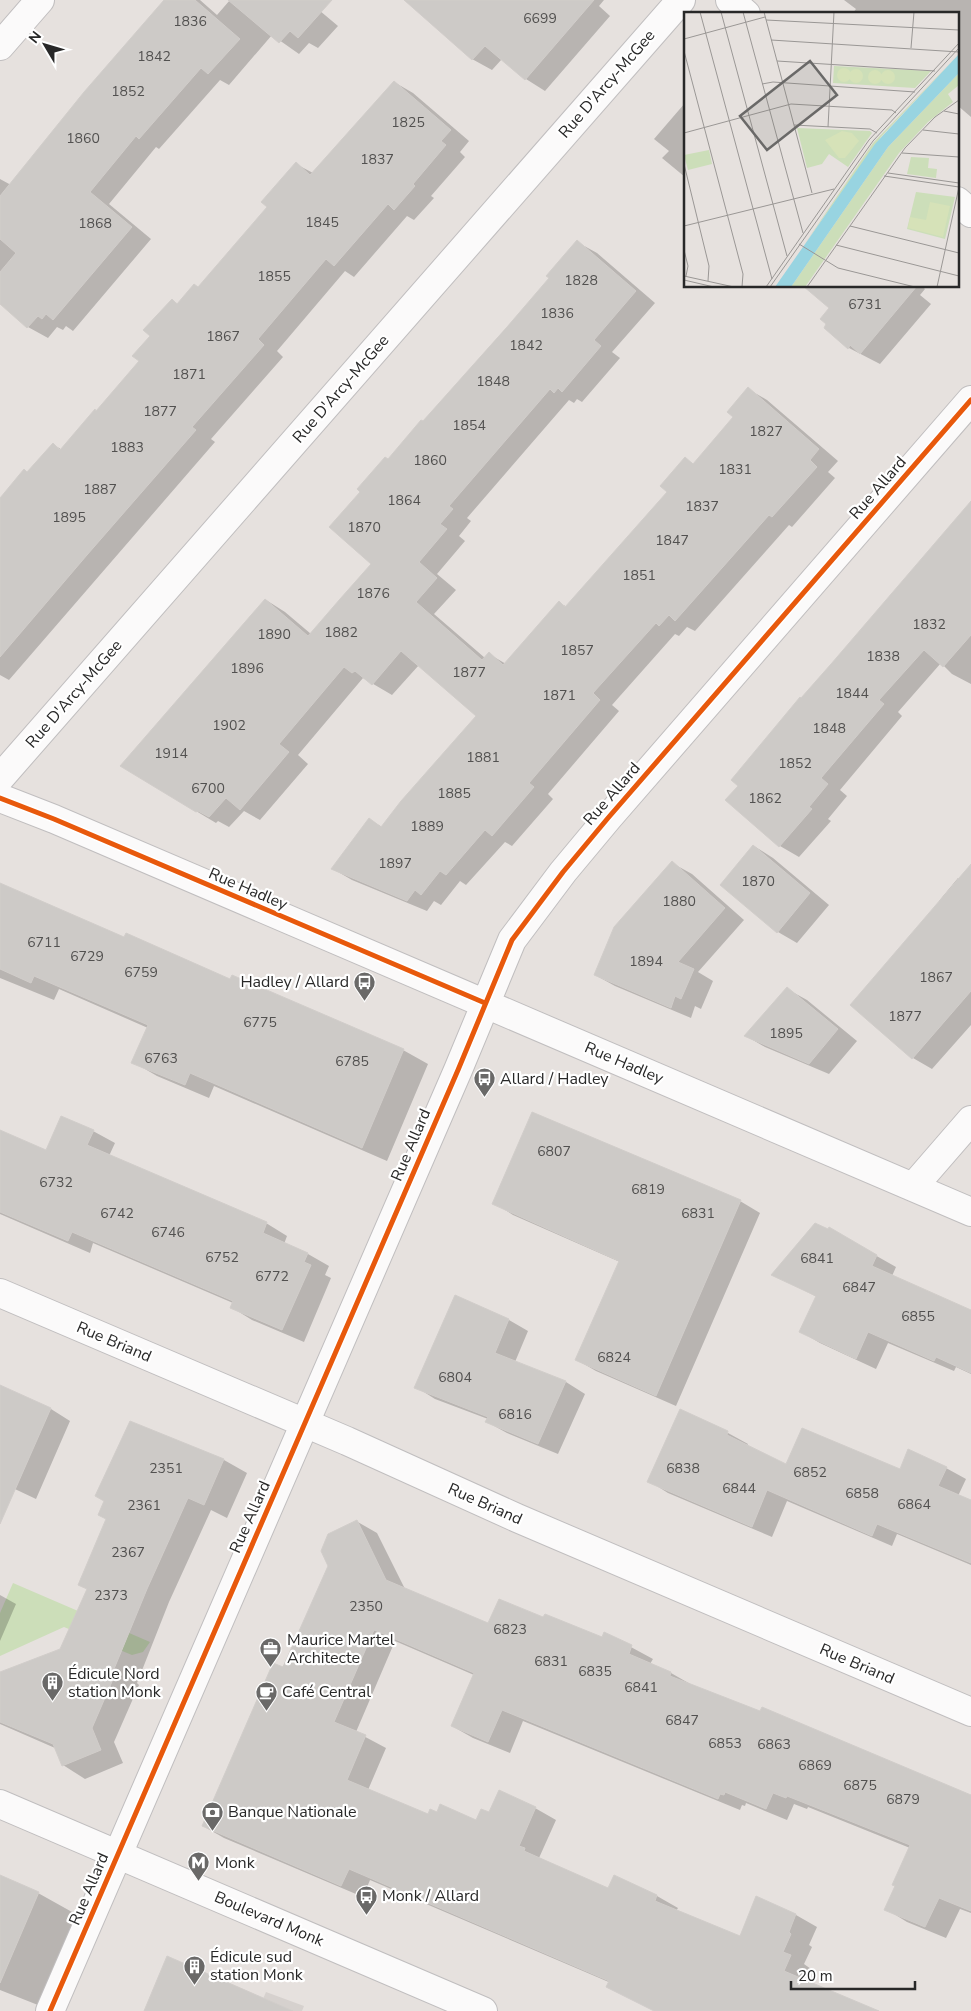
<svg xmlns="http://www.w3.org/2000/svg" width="971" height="2011" font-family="'Nunito Sans',sans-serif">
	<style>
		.green { fill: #ccdeb9 }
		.plaza { fill: #d6d1ce }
		.shadow { fill: #0003 }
		.building { fill: #cdcac7; stroke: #d1cdca }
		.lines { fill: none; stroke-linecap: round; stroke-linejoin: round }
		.minor-casing { stroke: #c0bebf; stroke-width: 30 }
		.minor { stroke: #fbfafa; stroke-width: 28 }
		.cycleway-casing { stroke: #fff; stroke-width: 8 }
		.cycleway { stroke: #e8590c; stroke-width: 5 }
		.labels { text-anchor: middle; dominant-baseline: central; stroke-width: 4.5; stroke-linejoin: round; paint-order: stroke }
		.number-label { font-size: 14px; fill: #525150 }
		.street-label { font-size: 16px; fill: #282828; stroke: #fff }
		.poi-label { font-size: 16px; fill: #282828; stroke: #fff; text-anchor: start }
		.inset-road { fill: none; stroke: #9a9795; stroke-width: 1 }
		.view { fill: #6a6968; fill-opacity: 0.15; stroke: #6a6968; stroke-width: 2.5 }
		.inset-edge { fill: none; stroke: #282828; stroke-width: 2.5 }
	</style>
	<rect width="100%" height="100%" fill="#e6e1de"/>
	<!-- green -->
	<path class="green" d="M13,1583L150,1642L143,1652L132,1655L64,1627L0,1656V1613Z"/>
	<!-- plaza -->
	<path class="plaza" d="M266,1992L304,2006L302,2011H258Z"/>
	<!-- shadow -->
	<path class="shadow" d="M166,0H200L217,15L230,0H307L338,26L318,48L309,43L299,54L272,35L229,85L220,80L159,149L156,147L109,204L151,239L73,331L66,326L63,330L57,327L48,338L28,327L0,302V179L11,185Z
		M405,0H604L599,6L610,16L545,91L526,79L502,59L492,70L472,59Z
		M844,0H971V117L957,105V14H852L856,9Z
		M394,82L413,93L469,141L460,152L465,157L431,196L434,198L414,220L407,216L354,277L345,271L277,351L283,357L211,439L215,442L9,680L0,675V499L28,473L53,444L62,450L96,412L141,361L152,335L172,300L178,304L198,288L269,207L296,164L313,173Z
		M685,103V177L662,158L669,151L654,139Z
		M577,242L597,253L655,303L612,352L620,358L582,402L577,399L574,403L569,400L467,518L471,521L459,536L465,541L437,574L456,590L434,614L485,658L489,654L506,664L560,603L567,607L668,492L685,459L694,464L735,417L748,389L767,400L838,461L828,472L835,478L792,527L789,525L695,631L687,627L679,636L675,634L612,705L619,711L548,794L553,799L512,846L505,842L466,885L460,881L441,905L434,901L427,911L352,880L333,869L369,819L382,827L478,716L419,665L392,695L363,678L298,755L308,764L260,820L244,811L229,827L218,821L216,823L196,811L266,600L285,612L311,634L373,564L389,460L551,278Z
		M806,286H922L925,289L920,295L931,304L880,364L849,348L831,308Z
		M971,503V684L952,674L941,663L898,712L902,716L840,790L847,796L828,819L831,821L799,857L780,846L739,785L802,699Z
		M754,846L773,858L829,905L797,943L778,932Z
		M672,863L692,874L744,920L698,972L713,981L701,1009L695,1006L691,1018L615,986L595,975Z
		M971,874V1025L932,1069L913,1058L941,902L939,901L958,878L964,882Z
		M0,885L125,938L403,1050L428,1064L387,1161L214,1086L209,1098L157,1076L133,1062L148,1028L59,989L54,1000L0,978Z
		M787,989L807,1000L857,1041L829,1074L765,1047L746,1036Z
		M533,1113L740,1201L760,1213L676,1406L596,1371L577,1360L620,1262L513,1215L494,1203Z
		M0,1131L46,1152L93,1131L115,1143L109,1156L266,1223L287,1236L284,1244L308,1254L329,1266L325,1275L331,1278L304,1342L252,1320L231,1307L233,1303L93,1243L90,1253L0,1214Z
		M829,1229L896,1267L892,1276L971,1311V1374L956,1367L954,1371L888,1343L876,1369L820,1343L801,1332L817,1297L773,1274Z
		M456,1297L509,1320L528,1331L515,1362L566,1382L585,1394L558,1454L507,1433L487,1422L488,1419L435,1399L416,1387Z
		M0,1387L51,1409L70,1421L36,1499L0,1482Z
		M681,1411L728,1433L748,1444L747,1446L786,1466L900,1471L946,1468L966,1479L958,1496L971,1502V1565L897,1534L892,1546L787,1501L772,1537L668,1493L649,1481Z
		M131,1423L224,1460L247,1473L227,1518L211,1510L169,1602L137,1683L139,1685L114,1742L123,1763L85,1779L63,1765L55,1748L0,1724V1674L61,1650L89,1589L108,1519L106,1501Z
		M356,1521L377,1533L405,1589L489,1624L543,1619L602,1639L605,1633L653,1659L650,1664L671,1673L692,1685L971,1798V1913L960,1909L946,1938L907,1922L886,1909L910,1848L808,1807L807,1809L794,1804L787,1820L746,1803L745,1806L742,1805L740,1810L523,1721L510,1753L473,1738L452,1726L474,1675L395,1641L356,1732L386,1748L368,1790L428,1815L477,1821L490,1814L535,1808L556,1820L539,1858L609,1890L615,1877L657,1896L678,1908L676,1911L740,1937L756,1898L796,1915L817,1927L809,1945L812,1947L804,1964L811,1969L806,1981L871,2011H664L611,1983L370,1880L363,1897L224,1838L203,1826Z
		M0,1595L16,1604L0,1641Z
		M0,1877L38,1893L81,1917L43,2007L0,1990Z"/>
	<!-- building -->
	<path class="building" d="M164,0H195L240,39L208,74L201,68L139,139L136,136L90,192L132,227L53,320L46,314L42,319L38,316L27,328L0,304V272L16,253L0,239V196L84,92Z
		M228,0H332L298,38L290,31L279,43Z
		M404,0H594L525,80L485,46L472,60Z
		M394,81L451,130L441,141L446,145L413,184L415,186L394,210L388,204L334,266L326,259L258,339L264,345L192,427L196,430L87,555L0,657V498L24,469L27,472L53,443L60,450L95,409L96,411L139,361L132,356L150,336L143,330L172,299L177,304L194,284L198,287L267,207L261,202L296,162L310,175Z
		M577,240L636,291L594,340L601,346L562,392L558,388L554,393L550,389L449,506L453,509L440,524L447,529L419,562L437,578L416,602L482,660L489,652L503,665L559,601L565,607L667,492L660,486L685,457L693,464L733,417L727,412L748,387L819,449L810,460L817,467L772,517L769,515L675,621L669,615L659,626L656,623L593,693L600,700L529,783L534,787L492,836L485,830L446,875L440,871L421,895L415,890L407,901L331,869L369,818L381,827L401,801L476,716L401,651L372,685L355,671L352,673L344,667L279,744L289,752L240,810L226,798L209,817L198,811L196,812L120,766L265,599L308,636L340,599L371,564L329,527L360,492L357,489L385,457L388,459L421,420L423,421L507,327L549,278L546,276Z
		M803,286H917L860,354L850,345L848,349L824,328L826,324L820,319L829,308Z
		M971,501V635L943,667L924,650L879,700L884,704L821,778L828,784L809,807L812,809L779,847L725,800L738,786L731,780L800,697L801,698L831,664Z
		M753,845L810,893L777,933L720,885Z
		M672,861L725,908L678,962L694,969L681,999L675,996L671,1008L594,975L614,927Z
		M971,864V991L912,1059L850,1005Z
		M0,883L124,937L126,933L230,979L232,975L404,1049L362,1148L190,1073L185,1085L131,1063L148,1025L34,976L31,983L0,969Z
		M787,987L838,1029L809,1064L744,1036Z
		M532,1112L741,1200L656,1396L575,1360L619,1261L492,1204Z
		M61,1116L94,1130L87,1145L267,1222L263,1233L308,1253L304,1262L311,1265L282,1330L230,1308L233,1301L72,1232L68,1241L0,1212V1130L46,1150Z
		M815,1223L828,1229L829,1227L877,1255L872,1266L971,1310V1373L936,1357L934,1361L868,1332L856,1359L799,1332L816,1296L771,1275Z
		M455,1295L509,1319L495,1353L566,1381L538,1444L485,1422L488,1417L414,1388Z
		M0,1385L51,1408L0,1524Z
		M680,1409L728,1431L727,1435L786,1464L802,1428L900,1469L908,1449L947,1467L938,1486L971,1500V1563L877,1524L872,1536L767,1490L752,1527L647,1482Z
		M130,1421L224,1459L204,1505L188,1498L147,1589L114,1669L117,1670L92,1728L101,1750L62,1766L53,1744L0,1722V1672L60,1649L87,1589L78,1585L106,1519L98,1515L104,1501L95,1496Z
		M357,1520L386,1580L488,1623L499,1599L543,1617L545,1614L602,1637L604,1632L632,1645L629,1654L671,1672L670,1676L760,1711L762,1707L971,1795V1911L939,1898L925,1927L884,1910L895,1886L892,1885L910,1845L787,1796L786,1798L773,1793L766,1809L725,1792L724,1795L720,1794L718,1799L502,1710L488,1742L451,1726L474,1673L374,1630L334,1722L366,1735L347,1780L428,1814L430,1809L437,1812L440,1804L476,1820L481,1809L489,1812L499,1790L536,1807L519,1846L525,1848L524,1851L608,1888L614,1875L657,1895L655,1901L740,1936L756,1896L796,1914L789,1932L791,1934L783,1952L791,1955L784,1971L879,2011H654L606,1987L609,1981L349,1869L341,1886L202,1826L273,1663L283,1667L328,1566L321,1551L328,1534Z
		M0,1875L39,1892L0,1983Z
		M167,1956L293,2011H144Z"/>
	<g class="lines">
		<defs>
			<path id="minor" d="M730,0L746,14
				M0,46L40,0
				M957,201L971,213
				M0,778L681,0
				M0,798L54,819L971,1212
				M913,1187L971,1120
				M0,1293L347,1441L517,1518L971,1712
				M0,1804L483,2011
				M50,2011L458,1070L512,940L563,872L608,818L971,400"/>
		</defs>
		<!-- minor casing -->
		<use href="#minor" class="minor-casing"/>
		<!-- minor -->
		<use href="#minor" class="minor"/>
		<defs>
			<path id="cycleway" d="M0,798L54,819L485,1003
				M50,2011L458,1070L512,940L563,872L608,818L971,400"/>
		</defs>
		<!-- cycleway casing -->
		<use href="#cycleway" class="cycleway-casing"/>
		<!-- cycleway -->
		<use href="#cycleway" class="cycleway"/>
	</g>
	<!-- icons -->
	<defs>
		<symbol id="bus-pin" viewBox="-11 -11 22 30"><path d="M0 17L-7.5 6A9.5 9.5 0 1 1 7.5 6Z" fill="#6a6968" stroke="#fff"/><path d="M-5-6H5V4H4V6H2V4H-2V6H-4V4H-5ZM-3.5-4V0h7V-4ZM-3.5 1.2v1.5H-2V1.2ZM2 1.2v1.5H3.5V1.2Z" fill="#fff"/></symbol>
		<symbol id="office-pin" viewBox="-11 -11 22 30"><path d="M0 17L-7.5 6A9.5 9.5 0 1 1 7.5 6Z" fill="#6a6968" stroke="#fff"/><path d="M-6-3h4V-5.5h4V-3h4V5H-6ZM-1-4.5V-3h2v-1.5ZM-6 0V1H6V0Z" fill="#fff"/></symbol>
		<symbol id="building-pin" viewBox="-11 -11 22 30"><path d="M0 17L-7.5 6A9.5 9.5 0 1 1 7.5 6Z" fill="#6a6968" stroke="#fff"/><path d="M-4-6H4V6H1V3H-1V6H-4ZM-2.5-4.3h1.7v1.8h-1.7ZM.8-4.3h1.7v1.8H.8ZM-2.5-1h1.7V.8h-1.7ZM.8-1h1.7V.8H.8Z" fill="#fff"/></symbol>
		<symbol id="cafe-pin" viewBox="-11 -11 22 30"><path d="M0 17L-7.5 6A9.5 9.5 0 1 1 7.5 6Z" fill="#6a6968" stroke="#fff"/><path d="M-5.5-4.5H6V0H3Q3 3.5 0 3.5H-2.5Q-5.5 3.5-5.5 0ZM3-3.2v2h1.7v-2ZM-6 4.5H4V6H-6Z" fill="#fff"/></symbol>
		<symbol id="bank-pin" viewBox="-11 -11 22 30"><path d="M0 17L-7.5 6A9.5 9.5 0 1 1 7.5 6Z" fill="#6a6968" stroke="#fff"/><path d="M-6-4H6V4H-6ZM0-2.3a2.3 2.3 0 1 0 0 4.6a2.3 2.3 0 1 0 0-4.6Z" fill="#fff"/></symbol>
		<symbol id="metro-pin" viewBox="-11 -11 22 30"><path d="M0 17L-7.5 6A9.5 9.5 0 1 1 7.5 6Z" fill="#6a6968" stroke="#fff"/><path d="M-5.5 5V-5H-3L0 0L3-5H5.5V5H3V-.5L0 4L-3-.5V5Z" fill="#fff"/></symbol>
	</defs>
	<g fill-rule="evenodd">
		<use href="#bus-pin" x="352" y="970" width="25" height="34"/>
		<use href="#bus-pin" x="472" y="1066" width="25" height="34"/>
		<use href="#office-pin" x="258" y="1636" width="25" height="34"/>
		<use href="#building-pin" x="40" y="1670" width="25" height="34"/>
		<use href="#cafe-pin" x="254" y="1680" width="25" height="34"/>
		<use href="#bank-pin" x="200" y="1800" width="25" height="34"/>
		<use href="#metro-pin" x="186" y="1850" width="25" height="34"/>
		<use href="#bus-pin" x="354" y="1884" width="25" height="34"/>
		<use href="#building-pin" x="182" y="1954" width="25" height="34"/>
	</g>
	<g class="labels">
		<!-- number labels -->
		<g class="number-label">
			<text x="540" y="18">6699</text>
			<text x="190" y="21">1836</text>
			<text x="154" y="56">1842</text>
			<text x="128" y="91">1852</text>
			<text x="408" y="122">1825</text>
			<text x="83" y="138">1860</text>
			<text x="377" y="159">1837</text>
			<text x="322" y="222">1845</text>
			<text x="95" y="223">1868</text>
			<text x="274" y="276">1855</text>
			<text x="581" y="280">1828</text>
			<text x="865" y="304">6731</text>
			<text x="557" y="313">1836</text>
			<text x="223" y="336">1867</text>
			<text x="526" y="345">1842</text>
			<text x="189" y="374">1871</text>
			<text x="493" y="381">1848</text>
			<text x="160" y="411">1877</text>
			<text x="469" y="425">1854</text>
			<text x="766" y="431">1827</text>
			<text x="127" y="447">1883</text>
			<text x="430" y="460">1860</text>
			<text x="735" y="469">1831</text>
			<text x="100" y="489">1887</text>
			<text x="404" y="500">1864</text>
			<text x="702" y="506">1837</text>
			<text x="69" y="517">1895</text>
			<text x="364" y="527">1870</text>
			<text x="672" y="540">1847</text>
			<text x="639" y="575">1851</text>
			<text x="373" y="593">1876</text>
			<text x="929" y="624">1832</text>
			<text x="341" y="632">1882</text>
			<text x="274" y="634">1890</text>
			<text x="577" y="650">1857</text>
			<text x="883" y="656">1838</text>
			<text x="247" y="668">1896</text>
			<text x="469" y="672">1877</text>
			<text x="852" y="693">1844</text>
			<text x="559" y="695">1871</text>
			<text x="229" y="725">1902</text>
			<text x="829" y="728">1848</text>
			<text x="171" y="753">1914</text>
			<text x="483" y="757">1881</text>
			<text x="795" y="763">1852</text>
			<text x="208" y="788">6700</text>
			<text x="454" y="793">1885</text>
			<text x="765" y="798">1862</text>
			<text x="427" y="826">1889</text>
			<text x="395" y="863">1897</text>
			<text x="758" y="881">1870</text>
			<text x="679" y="901">1880</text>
			<text x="44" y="942">6711</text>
			<text x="87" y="956">6729</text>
			<text x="646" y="961">1894</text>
			<text x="141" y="972">6759</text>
			<text x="936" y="977">1867</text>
			<text x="905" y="1016">1877</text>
			<text x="260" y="1022">6775</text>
			<text x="786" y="1033">1895</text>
			<text x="161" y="1058">6763</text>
			<text x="352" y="1061">6785</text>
			<text x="554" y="1151">6807</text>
			<text x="56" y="1182">6732</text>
			<text x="648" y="1189">6819</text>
			<text x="117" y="1213">6742</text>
			<text x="698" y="1213">6831</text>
			<text x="168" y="1232">6746</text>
			<text x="222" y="1257">6752</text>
			<text x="817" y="1258">6841</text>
			<text x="272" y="1276">6772</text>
			<text x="859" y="1287">6847</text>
			<text x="918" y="1316">6855</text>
			<text x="614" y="1357">6824</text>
			<text x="455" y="1377">6804</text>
			<text x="515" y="1414">6816</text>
			<text x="166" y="1468">2351</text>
			<text x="683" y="1468">6838</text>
			<text x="810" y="1472">6852</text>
			<text x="739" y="1488">6844</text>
			<text x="862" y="1493">6858</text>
			<text x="914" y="1504">6864</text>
			<text x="144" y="1505">2361</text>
			<text x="128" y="1552">2367</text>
			<text x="111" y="1595">2373</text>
			<text x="366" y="1606">2350</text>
			<text x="510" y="1629">6823</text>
			<text x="551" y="1661">6831</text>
			<text x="595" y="1671">6835</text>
			<text x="641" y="1687">6841</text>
			<text x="682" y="1720">6847</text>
			<text x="725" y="1743">6853</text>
			<text x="774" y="1744">6863</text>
			<text x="815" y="1765">6869</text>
			<text x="860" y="1785">6875</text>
			<text x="903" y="1799">6879</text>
		</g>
		<!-- street labels -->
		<g class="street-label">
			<text transform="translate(607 84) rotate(-49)">Rue D'Arcy-McGee</text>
			<text transform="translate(341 389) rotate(-49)">Rue D'Arcy-McGee</text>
			<text transform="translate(878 488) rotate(-49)">Rue Allard</text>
			<text transform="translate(74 694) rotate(-49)">Rue D'Arcy-McGee</text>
			<text transform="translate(612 794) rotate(-49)">Rue Allard</text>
			<text transform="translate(248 889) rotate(23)">Rue Hadley</text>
			<text transform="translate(624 1063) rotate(23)">Rue Hadley</text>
			<text transform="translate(411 1145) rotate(-67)">Rue Allard</text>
			<text transform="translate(114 1342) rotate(23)">Rue Briand</text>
			<text transform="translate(485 1504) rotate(24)">Rue Briand</text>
			<text transform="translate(250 1517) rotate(-66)">Rue Allard</text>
			<text transform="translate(857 1664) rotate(23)">Rue Briand</text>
			<text transform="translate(89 1889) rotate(-67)">Rue Allard</text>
			<text transform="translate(269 1919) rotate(23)">Boulevard Monk</text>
		</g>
		<!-- poi labels -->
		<g class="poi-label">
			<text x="349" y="982" text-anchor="end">Hadley / Allard</text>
			<text x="500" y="1079">Allard / Hadley</text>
			<text x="287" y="1640">Maurice Martel<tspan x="287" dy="18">Architecte</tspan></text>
			<text x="68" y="1674">Édicule Nord<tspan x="68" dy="18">station Monk</tspan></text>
			<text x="282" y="1692">Café Central</text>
			<text x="228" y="1812">Banque Nationale</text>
			<text x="215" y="1863">Monk</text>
			<text x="382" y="1896">Monk / Allard</text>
			<text x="210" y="1957">Édicule sud<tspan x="210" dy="18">station Monk</tspan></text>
		</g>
	</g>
	<!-- overview -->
	<g transform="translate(684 12)">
		<rect width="275" height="275" fill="#e6e1de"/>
		<path d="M275,42L197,125L120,233L189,131ZM150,54L247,59L231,76L149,71ZM275,61V73L264,82L269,90L244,110L215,141L121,275H107L204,135ZM113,116L186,119L188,121L164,155L145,142L138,152L123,156ZM25,138L28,152L4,158L0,143ZM227,145L245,146L244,156L253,157L252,166L223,162ZM232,180L271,185L261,227L223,217Z" fill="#ccdeb9"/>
		<path d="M153 63a7 7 0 1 1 14 0a7 7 0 1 1-14 0ZM165 64a7 7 0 1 1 14 0a7 7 0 1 1-14 0ZM197 65a7 7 0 1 1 14 0a7 7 0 1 1-14 0ZM184 65a7 7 0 1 1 14 0a7 7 0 1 1-14 0ZM158,119L168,121L175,129L161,146H155L141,128ZM246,190L266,194L259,225L224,216L226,205L242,208Z" fill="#d6e2b8"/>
		<path d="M275,42V61L204,135L107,275H91L191,132Z" fill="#98d4e1"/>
		<path class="inset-road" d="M16,0L88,267M37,0L103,244M59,0L119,221M80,0L128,181M82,8L275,18M0,27L81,5M87,28L275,40M227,36L230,0M0,39L59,262L58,275M93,49L251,59M78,72L89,70L231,80M260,99L275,102M110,113L186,117L193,121M144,115L150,0M239,118L275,122M0,121L107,92L208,98L212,101M218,141L275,145M0,152L25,254L24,269M204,161L275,171M200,164L275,175M0,214L150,177M166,214L275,241M115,232L154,256L231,275M152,233L275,264M0,238L4,254L2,264M0,264L50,275M0,268L30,275M82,275L185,128L275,31M86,275L189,129L275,36M123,275L221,136L251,105L275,88M253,275L275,175"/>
		<path class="view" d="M126,49L153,83L83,138L56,104Z"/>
		<rect width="275" height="275" class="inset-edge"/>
	</g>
	<!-- north arrow -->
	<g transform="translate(45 45) rotate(308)" stroke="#ffffff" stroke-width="4" paint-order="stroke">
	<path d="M0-4L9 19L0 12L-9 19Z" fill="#282828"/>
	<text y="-8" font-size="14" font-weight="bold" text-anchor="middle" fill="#282828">N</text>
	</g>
	<!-- scale -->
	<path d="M791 1981v8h124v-8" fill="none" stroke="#282828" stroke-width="2.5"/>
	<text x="798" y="1981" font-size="15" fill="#282828" stroke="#ffffff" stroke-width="4" paint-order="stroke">20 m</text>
</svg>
